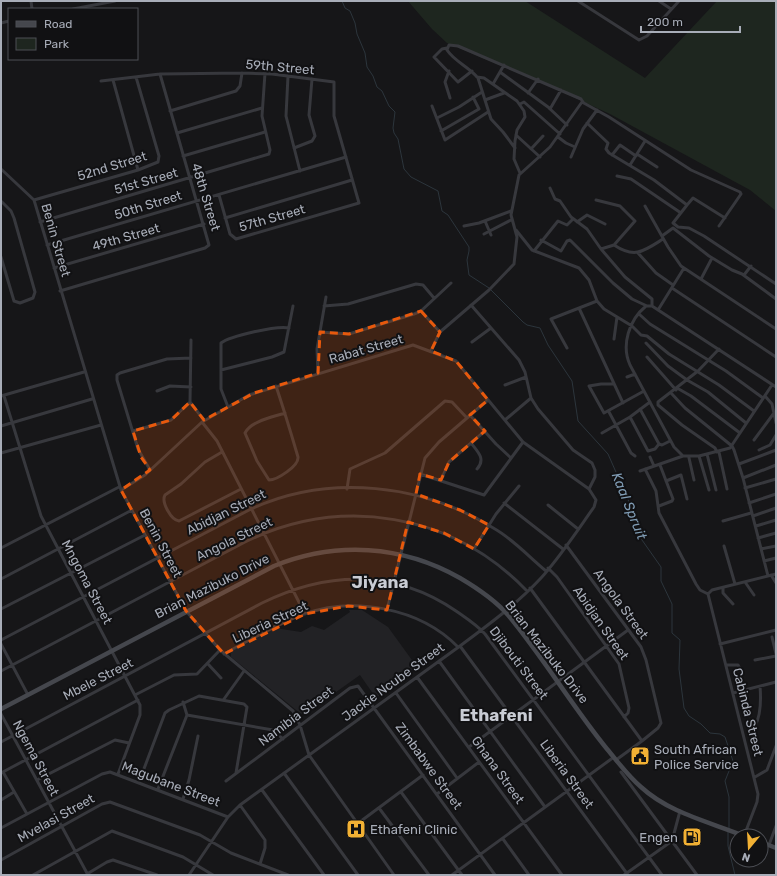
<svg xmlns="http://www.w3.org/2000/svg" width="777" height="876" font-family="Rubik,sans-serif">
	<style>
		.built { fill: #222225 }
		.green { fill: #1e261f }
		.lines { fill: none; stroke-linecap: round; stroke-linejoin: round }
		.stream { stroke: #2c353c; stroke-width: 1 }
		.street { stroke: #37383d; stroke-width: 3 }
		.secondary { stroke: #45474d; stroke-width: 4.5 }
		.marked { fill: #e8590c; fill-opacity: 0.2; stroke: #e8590c; stroke-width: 3; stroke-dasharray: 8 5; stroke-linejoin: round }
		.labels { text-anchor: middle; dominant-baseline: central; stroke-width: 4; stroke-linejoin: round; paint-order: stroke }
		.street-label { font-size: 13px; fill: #a8adb8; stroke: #111113 }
		.poi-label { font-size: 13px; fill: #a8adb8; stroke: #111113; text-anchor: start }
		.water-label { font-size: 14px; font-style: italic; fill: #7f9bb3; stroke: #111113 }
		.district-label { font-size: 17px; font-weight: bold; fill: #c9ccd4; stroke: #111113 }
	</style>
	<rect width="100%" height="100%" fill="#161618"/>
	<!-- built -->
	<path class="built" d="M349,610H362L388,627L417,667L376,698L360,675L305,714H301L231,657V652L275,628L301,632L312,626L324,630L350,612Z"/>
	<!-- green -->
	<path class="green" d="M408,1H525L645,78L717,1H776V211L750,190L610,114L549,86L447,43L432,29Z"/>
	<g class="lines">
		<!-- stream -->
		<path class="stream" d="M342,1L345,8L350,11L355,23L357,34L365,53L367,67L373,76L377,87L382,91L389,106L395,112L393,128L394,133L398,139L404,169L411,177L438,191L442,211L448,215L469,247V251L467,260L469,275L489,288
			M491,290L523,322L527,325L540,328L548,345L572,381L578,421L608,454L641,529L642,540L661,567V581L672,604V633L680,640L679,669L684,708L689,716L701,724L710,733L720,734L725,737L733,761L725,781L729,797V829
			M728,832V846L735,875"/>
		<!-- street -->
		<path class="street" d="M31,1L32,9
			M578,1L639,40L647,36L679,1
			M659,1L671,9
			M73,9L115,1
			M1,23L9,21
			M447,48L442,49L434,57L458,82L472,71
			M449,71L445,82L450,98
			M500,72L548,107L567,125
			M288,76L286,116L300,171
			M478,78L491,119L503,132L515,148
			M113,80L138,170
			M101,81L160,74L242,73L272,74L334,82V116L359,203L236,239L230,234L219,195
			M493,84L504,65
			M528,93L538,79
			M485,100L504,93
			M520,104L524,102L560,134
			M432,106L445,140L488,112
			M550,109L561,90
			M170,111L236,91L240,86L242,73
			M437,118L459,107L482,92
			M587,123L608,143L606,149L609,153L654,180L687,205L693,198L725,218
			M441,131L479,109L473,97
			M177,133L262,108
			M516,135L540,157
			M558,137L566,143L575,147
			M294,148L312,141L315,136L309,115L312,79
			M531,149L543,136
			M637,154L657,167
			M612,155L620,145L636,156
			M183,156L265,132
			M571,157L583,129L597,110
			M630,165L645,141
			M1,169L34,200L121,490L186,611L220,650L293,711L300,725L309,755L394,875
			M520,173L514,159L515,141L517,130L525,117L524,111L517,101L484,78L477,77C469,67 454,61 447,50L449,45L458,46L581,99L583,102
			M617,176L631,179L681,213
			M550,188L555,199L560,201L571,217L587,229L601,249L625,277L652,299V306
			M34,200L138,170L158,162L159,156L136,77
			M596,200L620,206L635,221L614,245L601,249
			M1,201L11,211L14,218L35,292L33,298L20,303L14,301L1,257
			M687,205L673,223L678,227L689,228L704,236L776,284
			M645,206L668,247L681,266L776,329
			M225,218L352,180
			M485,221L491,235
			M40,222L269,154L270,150L262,116L265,73
			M577,222L587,215L605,224
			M464,226L479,223L511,211
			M516,230L532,250L579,268L589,280L597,301L604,309L632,326L641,335L647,336L669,354L719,385L754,411
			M484,234L511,220
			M662,236L673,228L709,256L732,270L742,274L776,299
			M541,240L561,251L567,241L570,240L613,283L632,299L647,306
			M47,245L346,157
			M614,245C635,259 644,251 663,239
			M534,251L558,221L567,225L573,219
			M638,253L656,273L673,285
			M54,268L204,224
			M744,275L751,266
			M701,279L712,258
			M672,288L776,357
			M60,291L205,248L209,245L160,74
			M471,305L519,360L525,372L531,398L538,409L573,450L592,463L595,470V477L589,489
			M324,306L348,304L416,284L423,285L434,298
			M579,308L623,403
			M658,310L684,268
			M421,311L440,332
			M639,314L650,324L726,371L763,398
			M320,332L349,334L414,314L421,311L451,283
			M614,339L617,317
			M472,342L491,328
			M646,343L668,366L687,380L708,392L746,423
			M567,348L551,319L597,301
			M431,351L440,332L489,290L514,264L517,237L511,215L519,175L550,147L582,102L609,117L691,170L740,192L741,194L719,226
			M647,357L676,390
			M221,370L272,357L284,352L293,306
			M318,373L317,349L326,297
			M627,377L635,374
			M614,384H601L589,386L604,413L644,391
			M505,385L526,377
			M772,385L730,448L699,456H683L674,447L630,365C621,345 629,320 646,306H652L776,387
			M276,386C284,410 291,433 298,457C299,466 277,480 269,480L257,461L245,433C251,421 273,417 285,413
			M677,388L691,396L740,433
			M157,391L170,386L191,387
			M671,393L685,408L732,446L734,450L743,478L768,576
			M1,396L84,372
			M4,396L41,516L140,705V715L118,774
			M765,396L772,404L776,423
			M190,402L204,420
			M228,407L221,389V343C230,336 278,325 289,328
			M640,409L659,444
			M609,412L631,453L635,456
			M470,415L496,444L511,458
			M630,417L648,451L655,449L659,444
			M505,420L531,398
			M202,422L217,441L305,614
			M1,426L92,399
			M133,431L171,420L190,402L191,340
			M602,433L630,417L650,402
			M754,440L774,413
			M471,443C478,452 486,459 477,469
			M659,444L662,445L670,441
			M759,450L770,445L776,435
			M222,452L205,462L181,484L165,495C161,502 171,520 179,521L241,489
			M717,452L715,448L682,425L658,405V402L698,371L719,349
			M719,452L727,489
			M1,453L101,425
			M707,454L716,490
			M699,456L709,490
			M650,457L654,466
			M689,458L694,480
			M739,464L776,450
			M645,469L656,491L659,513L696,584L700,590L708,594
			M150,470L138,449L117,380V375L120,373L167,359L191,358
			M640,471L683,456
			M420,474L484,495L523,442
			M743,478L776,465
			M441,480L449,462L485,431
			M666,481L681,475L687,499
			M745,488L776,479
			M347,489L350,469L385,453L445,401L452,402L467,418
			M121,490L145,475L202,422L249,395L413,345L456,361L523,442L589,489L596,500L594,507C577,531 560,557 541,578C517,604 488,625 460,646L240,805L228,817L189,875
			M504,503L563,549
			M749,503L776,494
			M548,505L578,529
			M659,506L672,501L673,499L660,465
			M753,516L776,508
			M723,521L751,513
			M756,526L776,520
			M758,538L776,533
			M566,545L641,647L646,660L661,723L658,728L642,741
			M724,546L735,584
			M1,548L119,487
			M474,549L496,514L519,486
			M761,549L776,546
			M764,561L776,558
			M548,568L557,577L619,664L629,708L628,713L624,717
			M771,575L776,583
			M1,579L132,510
			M745,582L754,595
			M530,588L642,741L616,760
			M723,588V593L733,604
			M1,609L145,535
			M387,610L425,458L439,442L488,400
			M772,637L776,654
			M1,640L251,509C329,473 424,484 495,529C514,540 529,557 546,571
			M1,644L28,695
			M720,644L776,630
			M460,646L628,875
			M224,654C250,640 276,624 304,614C354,596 420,608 458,647
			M755,660L776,656
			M439,661L545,807
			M208,664L221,678
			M726,665H738L741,671
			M1,671L245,542C342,495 452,513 527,591
			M417,677L562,875
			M396,693L457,778
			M733,693L776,682
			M135,695L174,675L197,674L220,650
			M224,699L244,671
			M183,702L187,715
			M1,714L88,875
			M749,729L755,726C761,715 761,698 760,686
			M1,742L262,603C327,571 395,569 456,611C466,618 477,625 485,634L662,875
			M469,747L628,630
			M3,772L27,814
			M621,772L697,875
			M1,773L138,700
			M284,773L358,875
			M755,777L767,770L776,746
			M37,780L115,740L129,743
			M226,781L350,688L358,686L495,875
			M139,782L165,713L169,710L199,696L244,704L247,707L236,773
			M158,789L187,715L273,730L283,739
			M262,790L324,875
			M401,792L462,875
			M437,794L479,762
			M183,799L189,780L198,736
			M1,800L14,792
			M240,805L265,840V848L260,864
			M379,808L429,875
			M357,824L423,775
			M1,828L102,774L110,772L228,817
			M744,836L757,802L758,794L708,594L712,590L776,574
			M503,839L529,875
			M769,845L776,826
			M1,860L102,804L110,802L200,835L231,853L288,875
			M87,874L107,862L113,860L157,875
			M33,875L112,831L183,857L213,875
			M452,875L614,757
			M624,875L672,841L680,811"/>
		<!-- secondary -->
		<path class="secondary" d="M1,709L274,566C336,541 402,545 460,578C477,588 495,600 508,615C543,657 572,706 607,749C618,762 628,776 641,787C669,813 710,822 744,836
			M761,842L776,848"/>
	</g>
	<!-- marked area -->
	<path class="marked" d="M421,311L440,332L431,351L456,361L488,400L470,415L485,431L449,462L441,480L420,474L416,494L460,510L489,525L474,549L444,533L408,522L387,610L348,606L305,614L224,654L186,611L121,490L150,470L141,457L133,431L171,420L190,402L204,420L254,393L318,373L320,332L349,334Z"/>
	<!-- icons -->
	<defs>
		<symbol id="civic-square" viewBox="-11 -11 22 22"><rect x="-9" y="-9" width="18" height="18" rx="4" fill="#f2b134" stroke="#111113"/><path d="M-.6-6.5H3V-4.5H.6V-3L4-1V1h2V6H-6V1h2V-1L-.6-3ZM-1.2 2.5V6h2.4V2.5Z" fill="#111"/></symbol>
		<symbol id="hospital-square" viewBox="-11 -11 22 22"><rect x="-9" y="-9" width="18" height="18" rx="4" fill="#f2b134" stroke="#111113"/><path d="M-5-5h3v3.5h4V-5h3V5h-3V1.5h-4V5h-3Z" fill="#111"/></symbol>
		<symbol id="fuel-square" viewBox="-11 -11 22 22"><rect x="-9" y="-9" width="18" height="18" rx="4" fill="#f2b134" stroke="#111113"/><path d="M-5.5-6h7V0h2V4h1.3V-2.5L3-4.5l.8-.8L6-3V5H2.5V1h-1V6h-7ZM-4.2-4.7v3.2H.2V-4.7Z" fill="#111"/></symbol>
	</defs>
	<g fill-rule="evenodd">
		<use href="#civic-square" x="629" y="745" width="22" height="22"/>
		<use href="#hospital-square" x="345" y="818" width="22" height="22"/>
		<use href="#fuel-square" x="681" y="826" width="22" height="22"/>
	</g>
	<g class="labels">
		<!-- street labels -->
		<g class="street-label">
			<text transform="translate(280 67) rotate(5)">59th Street</text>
			<text transform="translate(112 166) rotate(-17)">52nd Street</text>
			<text transform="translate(146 181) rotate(-16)">51st Street</text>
			<text transform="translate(206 197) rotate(73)">48th Street</text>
			<text transform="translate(148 205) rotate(-17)">50th Street</text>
			<text transform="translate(272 218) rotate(-16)">57th Street</text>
			<text transform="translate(126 237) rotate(-16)">49th Street</text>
			<text transform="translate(56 240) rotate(74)">Benin Street</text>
			<text transform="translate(366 349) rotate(-16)">Rabat Street</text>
			<text transform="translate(226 512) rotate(-26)">Abidjan Street</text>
			<text transform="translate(234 539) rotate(-26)">Angola Street</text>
			<text transform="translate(161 543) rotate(62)">Benin Street</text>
			<text transform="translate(87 582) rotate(62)">Mngoma Street</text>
			<text transform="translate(212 586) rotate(-27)">Brian Mazibuko Drive</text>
			<text transform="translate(621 604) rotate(54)">Angola Street</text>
			<text transform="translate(270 622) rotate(-25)">Liberia Street</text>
			<text transform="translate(601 623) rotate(55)">Abidjan Street</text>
			<text transform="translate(547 652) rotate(52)">Brian Mazibuko Drive</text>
			<text transform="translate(519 663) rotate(53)">Djibouti Street</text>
			<text transform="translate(98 679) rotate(-27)">Mbele Street</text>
			<text transform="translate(393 682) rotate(-36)">Jackie Ncube Street</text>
			<text transform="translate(748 712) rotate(76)">Cabinda Street</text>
			<text transform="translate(296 716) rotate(-37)">Namibia Street</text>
			<text transform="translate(36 758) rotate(62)">Ngema Street</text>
			<text transform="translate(429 766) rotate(54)">Zimbabwe Street</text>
			<text transform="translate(498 770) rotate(54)">Ghana Street</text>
			<text transform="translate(567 774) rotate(54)">Liberia Street</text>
			<text transform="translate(171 784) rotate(21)">Magubane Street</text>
			<text transform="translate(56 818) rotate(-29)">Mvelasi Street</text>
		</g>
		<!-- poi labels -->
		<g class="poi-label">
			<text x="654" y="749">South African<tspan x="654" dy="15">Police Service</tspan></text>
			<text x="370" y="829">Ethafeni Clinic</text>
			<text x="678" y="837" text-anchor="end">Engen</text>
		</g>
		<!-- water labels -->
		<g class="water-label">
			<text transform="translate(629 506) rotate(68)">Kaal Spruit</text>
		</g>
		<!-- district labels -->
		<g class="district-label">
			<text x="380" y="582">Jiyana</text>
			<text x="496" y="715">Ethafeni</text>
		</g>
	</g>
	<!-- border -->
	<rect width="777" height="876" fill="none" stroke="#a8adb8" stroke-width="4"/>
	<!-- legend -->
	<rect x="8" y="8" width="130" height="52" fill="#111113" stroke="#4d4f55"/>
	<rect x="16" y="21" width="20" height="6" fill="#45474d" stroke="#4d4f55"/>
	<text x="44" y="28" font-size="12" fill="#a8adb8">Road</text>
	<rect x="16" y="38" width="20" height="12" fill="#1e261f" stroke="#4d4f55"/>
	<text x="44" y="48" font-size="12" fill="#a8adb8">Park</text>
	<!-- north arrow -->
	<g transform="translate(749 848) rotate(198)"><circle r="19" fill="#111113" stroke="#4d4f55"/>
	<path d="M0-3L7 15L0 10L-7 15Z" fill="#f2b134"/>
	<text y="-6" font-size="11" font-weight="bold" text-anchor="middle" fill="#a8adb8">N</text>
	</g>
	<!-- scale -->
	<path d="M641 26v6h99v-6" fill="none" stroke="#a8adb8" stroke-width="2"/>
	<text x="647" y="26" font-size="12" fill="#a8adb8" stroke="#111113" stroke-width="3" paint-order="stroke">200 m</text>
</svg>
